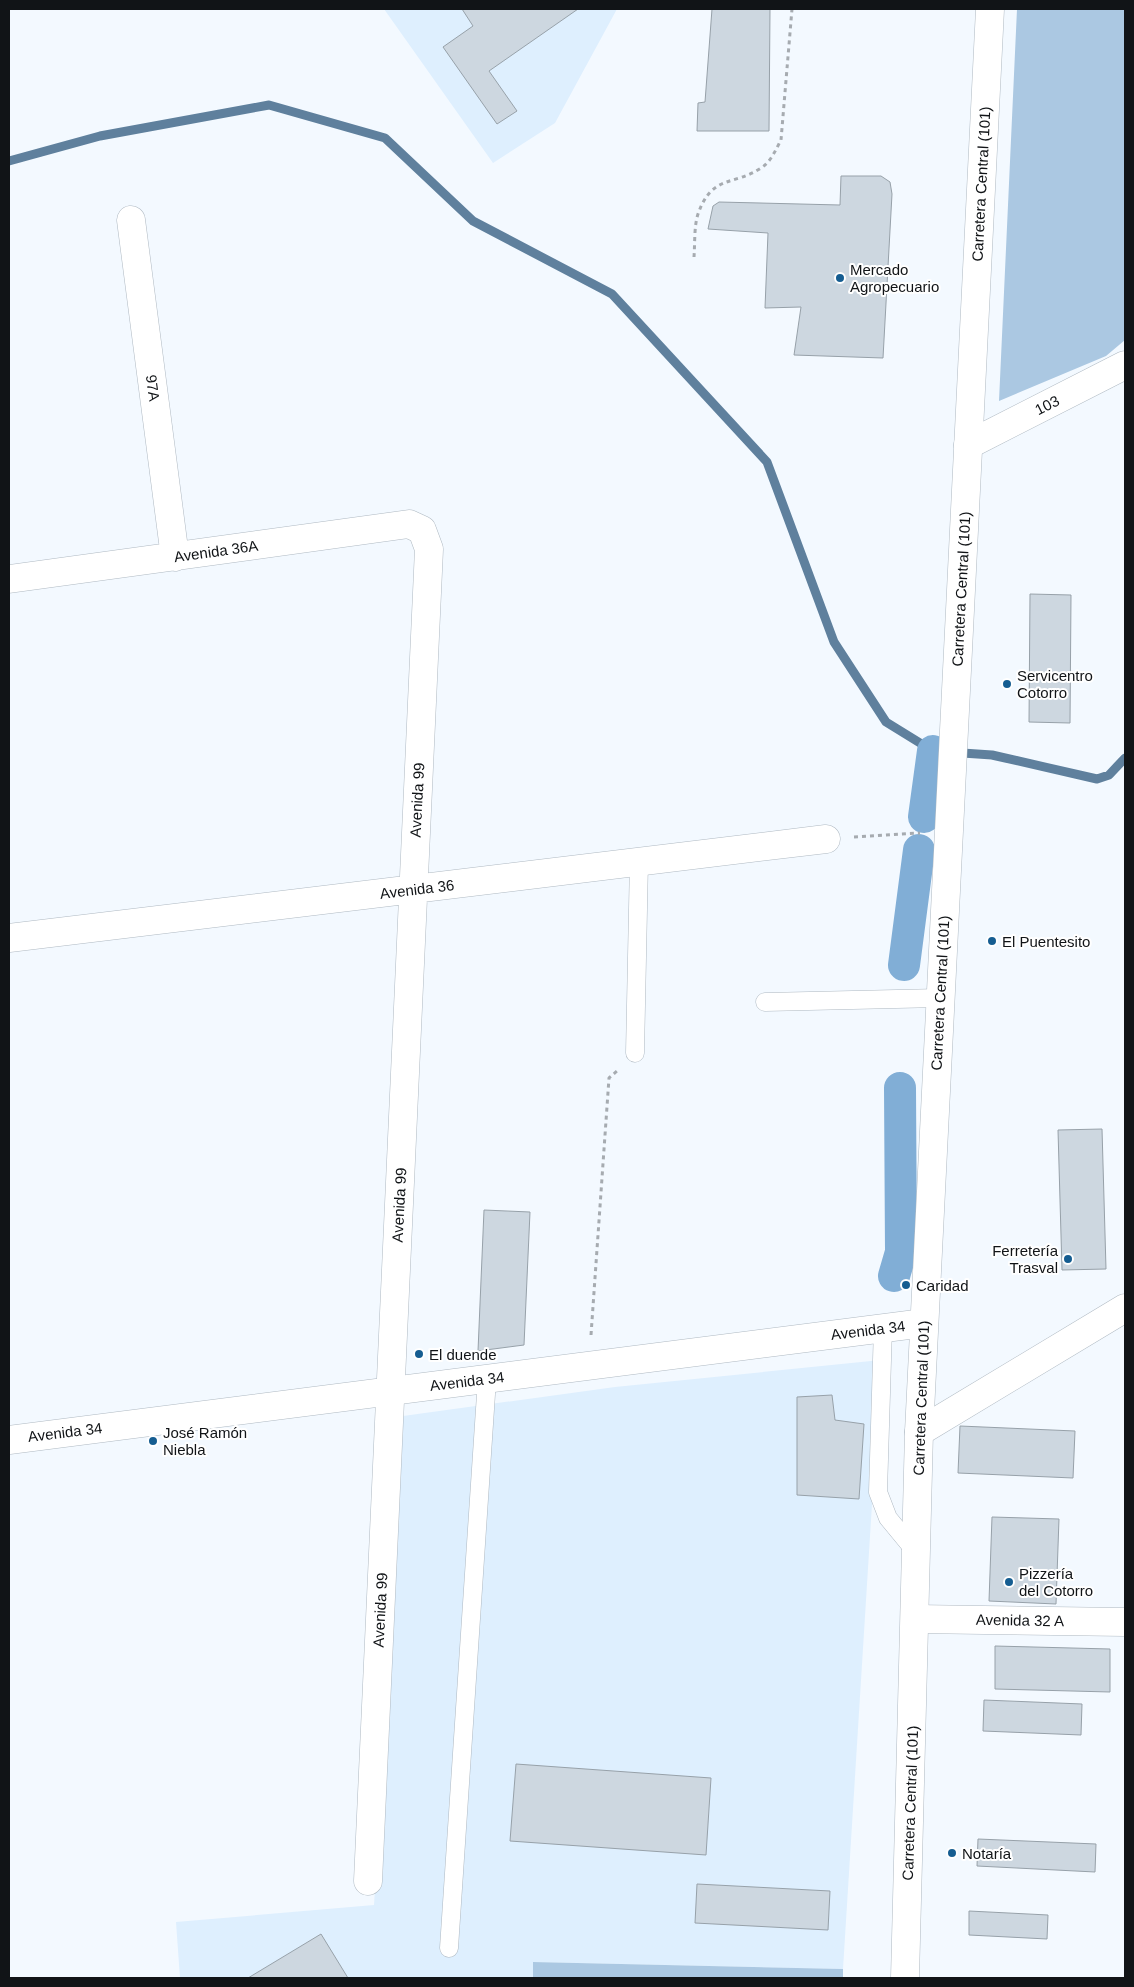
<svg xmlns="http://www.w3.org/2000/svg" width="1134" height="1987" font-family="Helvetica,sans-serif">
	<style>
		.built { fill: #deeffe }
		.green { fill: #abc8e2 }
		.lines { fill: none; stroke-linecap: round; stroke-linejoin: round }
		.stream { stroke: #5f809d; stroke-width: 9 }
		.canal { stroke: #81aed6; stroke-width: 32 }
		.building { fill: #cdd7e0; stroke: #97a1a9 }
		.service-casing { stroke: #afb9c2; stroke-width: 19 }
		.minor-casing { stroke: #afb9c2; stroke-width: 29 }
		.tertiary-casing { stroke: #afb9c2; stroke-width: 29 }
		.primary-casing { stroke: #afb9c2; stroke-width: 29 }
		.path { stroke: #a6abb0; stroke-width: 3; stroke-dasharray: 4 4; stroke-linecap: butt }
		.service { stroke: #fff; stroke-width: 18 }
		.minor { stroke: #fff; stroke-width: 28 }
		.tertiary { stroke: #fff; stroke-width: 28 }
		.primary { stroke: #fff; stroke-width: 28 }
		.poi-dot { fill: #155d91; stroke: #fff; stroke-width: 2 }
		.labels { text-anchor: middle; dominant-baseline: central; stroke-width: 4; stroke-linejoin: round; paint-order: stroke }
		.street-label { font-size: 15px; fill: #111417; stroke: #fff }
		.poi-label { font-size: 15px; fill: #111417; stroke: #fff; text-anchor: start }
	</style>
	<rect width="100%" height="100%" fill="#f3f9ff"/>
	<!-- built -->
	<path class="built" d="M384,9H617L555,123L493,163Z
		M881,1360L843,1969L533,1962V1978H180L176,1922L374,1905L403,1416L615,1387Z"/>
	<!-- green -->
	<path class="green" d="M1017,9H1125V340L1106,356L999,401Z
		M533,1962L843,1969V1978H533Z"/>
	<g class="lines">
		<!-- stream -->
		<path class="stream" d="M9,161L100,136L269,105L385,138L473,221L612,294L767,462L834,642L886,722L933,751L992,755L1097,779L1109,775L1125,758"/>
		<!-- canal -->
		<path class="canal" d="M924,817L933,751
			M904,965L919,850
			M894,1276L901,1252L900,1088"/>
	</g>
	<!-- building -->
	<path class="building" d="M462,9H578L489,71L517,111L497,124L443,47L473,26Z
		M712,9H770L769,131H697L698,103L705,102Z
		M841,176H881L890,182L892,194L883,358L794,355L801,307L765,308L768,233L708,229L713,206L719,202L840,205Z
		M1030,594L1071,595L1070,723L1029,722Z
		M1102,1129L1106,1269L1062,1270L1058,1130Z
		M484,1210L530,1212L524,1345L478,1351Z
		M832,1395L835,1420L864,1424L859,1499L797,1495V1397Z
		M960,1426L1075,1431L1073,1478L958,1473Z
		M992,1517L1059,1519L1056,1604L989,1601Z
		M995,1646L1110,1649V1692L995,1689Z
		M984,1700L1082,1704L1081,1735L983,1731Z
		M516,1764L711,1778L706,1855L510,1841Z
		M978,1839L1096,1844L1095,1872L977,1866Z
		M697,1884L830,1891L828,1930L695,1923Z
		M969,1911L1048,1915L1047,1939L969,1935Z
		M321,1934L348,1978H248Z"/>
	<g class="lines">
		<defs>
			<path id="service" d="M765,1002L940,998
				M635,1053L639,861
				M883,1327L878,1492L888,1518L916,1552
				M449,1948L487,1379"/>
			<path id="minor" d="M131,220L175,557
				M968,445L1125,365
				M9,579L409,524L422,530L429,549L368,1881
				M9,938L826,839
				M919,1432L1125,1308
				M915,1619L1125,1622"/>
			<path id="tertiary" d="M9,1440L924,1323"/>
			<path id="primary" d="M905,1978L919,1432L990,9"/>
		</defs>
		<!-- service casing -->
		<use href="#service" class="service-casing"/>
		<!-- minor casing -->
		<use href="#minor" class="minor-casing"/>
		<!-- tertiary casing -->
		<use href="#tertiary" class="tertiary-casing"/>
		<!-- primary casing -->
		<use href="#primary" class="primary-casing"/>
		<!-- path -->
		<path class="path" d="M694,257C695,243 694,226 698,214C712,174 734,186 761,168C771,162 776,149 781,140L792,9
			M854,837L920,833
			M591,1335L609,1078L617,1071"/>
		<!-- service -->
		<use href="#service" class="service"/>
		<!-- minor -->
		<use href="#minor" class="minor"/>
		<!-- tertiary -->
		<use href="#tertiary" class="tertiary"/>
		<!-- primary -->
		<use href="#primary" class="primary"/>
	</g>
	<!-- markers -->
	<g class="poi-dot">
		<circle cx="840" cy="278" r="5"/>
		<circle cx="1007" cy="684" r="5"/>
		<circle cx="992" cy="941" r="5"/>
		<circle cx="1068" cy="1259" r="5"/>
		<circle cx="906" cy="1285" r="5"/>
		<circle cx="419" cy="1354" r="5"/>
		<circle cx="153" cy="1441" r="5"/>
		<circle cx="1009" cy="1582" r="5"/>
		<circle cx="952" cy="1853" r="5"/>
	</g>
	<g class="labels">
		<!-- street labels -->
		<g class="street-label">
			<text transform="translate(981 184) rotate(-87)">Carretera Central (101)</text>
			<text transform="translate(153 388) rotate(82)">97A</text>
			<text transform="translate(1047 405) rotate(-27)">103</text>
			<text transform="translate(216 551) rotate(-8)">Avenida 36A</text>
			<text transform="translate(961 589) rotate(-87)">Carretera Central (101)</text>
			<text transform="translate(417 800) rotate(-87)">Avenida 99</text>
			<text transform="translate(417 889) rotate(-7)">Avenida 36</text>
			<text transform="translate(940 993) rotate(-87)">Carretera Central (101)</text>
			<text transform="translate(399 1205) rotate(-87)">Avenida 99</text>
			<text transform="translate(868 1330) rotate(-7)">Avenida 34</text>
			<text transform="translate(467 1381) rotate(-7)">Avenida 34</text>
			<text transform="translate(921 1398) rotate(-88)">Carretera Central (101)</text>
			<text transform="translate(65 1432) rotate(-7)">Avenida 34</text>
			<text transform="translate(380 1610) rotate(-87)">Avenida 99</text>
			<text transform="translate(1020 1620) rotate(1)">Avenida 32 A</text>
			<text transform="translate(910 1803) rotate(-88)">Carretera Central (101)</text>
		</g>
		<!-- poi labels -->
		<g class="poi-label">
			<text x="850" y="269">Mercado<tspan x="850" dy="17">Agropecuario</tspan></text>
			<text x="1017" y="675">Servicentro<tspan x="1017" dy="17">Cotorro</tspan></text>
			<text x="1002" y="941">El Puentesito</text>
			<text x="1058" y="1250" text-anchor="end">Ferretería<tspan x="1058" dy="17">Trasval</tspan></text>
			<text x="916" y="1285">Caridad</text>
			<text x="429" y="1354">El duende</text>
			<text x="163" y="1432">José Ramón<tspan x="163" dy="17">Niebla</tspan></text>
			<text x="1019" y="1573">Pizzería<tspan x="1019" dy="17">del Cotorro</tspan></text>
			<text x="962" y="1853">Notaría</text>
		</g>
	</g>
	<!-- border -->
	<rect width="1134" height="1987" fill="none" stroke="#111417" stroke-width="20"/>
</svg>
